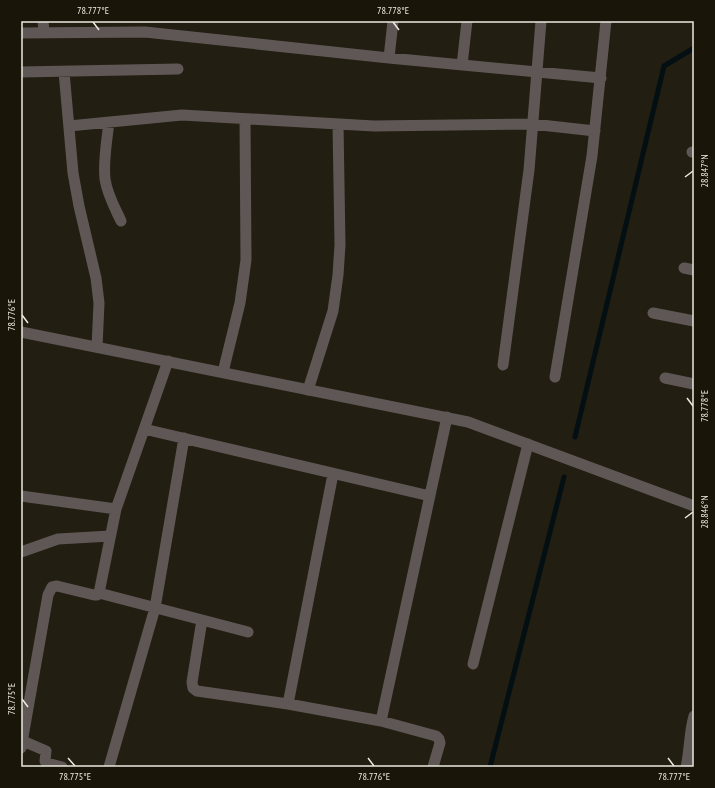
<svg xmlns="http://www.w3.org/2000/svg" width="715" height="788" font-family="'PT Sans Narrow',sans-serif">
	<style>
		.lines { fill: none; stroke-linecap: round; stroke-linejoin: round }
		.stream { stroke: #040f13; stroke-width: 5 }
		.minor { stroke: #5f5755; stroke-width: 11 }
		.tertiary { stroke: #5f5755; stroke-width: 11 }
		.ticks { fill: none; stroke: #eceae1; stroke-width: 1.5 }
		.neatline { fill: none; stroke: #eceae1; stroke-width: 1.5 }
		.ticks-label { font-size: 10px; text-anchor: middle; fill: #eceae1 }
	</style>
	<rect width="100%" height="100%" fill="#221e12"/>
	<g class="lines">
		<!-- stream -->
		<path class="stream" d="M575,437L664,66L694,48
			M490,767L564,477"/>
		<!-- minor -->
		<path class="minor" d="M43,21L44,32
			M21,33L145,32L389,58L601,78
			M389,58L393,21
			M462,65L467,21
			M21,72L178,69
			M64,72L73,173L79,206L96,278L99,303L97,347
			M109,122C107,140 103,161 105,179C107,194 115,208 121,221
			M69,126L182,115L374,126L532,124L595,131
			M692,152H694
			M684,268L694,270
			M653,313L694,321
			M503,365L529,170L541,21
			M223,372L240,303L246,260L245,119
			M555,377L592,156L606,21
			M665,378L694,384
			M308,390L333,311L338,275L340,245L338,124
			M144,429L430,496
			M21,496L116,509
			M21,552L58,539L110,536
			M99,593L248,632
			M202,620L192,682L193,688L197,691L288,704L381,721L436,736L439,739L440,743L433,767
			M473,664L528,444
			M288,704L333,474
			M381,721L447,417
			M23,741L46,751L45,761L47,763L62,767
			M21,748L48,595L52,587L57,586L94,595H97L99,593L116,509L168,361
			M109,767L155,608L184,438
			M686,767C690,750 689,733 694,716"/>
		<!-- tertiary -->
		<path class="tertiary" d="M21,332L468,422L694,506"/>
	</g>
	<!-- ticks -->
	<path class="ticks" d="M93,22L99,30M393,22L399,30M685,177L693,171M22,315L28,323M687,398L693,406M685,518L693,512M22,699L28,707M68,758L75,766M368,758L374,766M668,758L674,766"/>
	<!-- border -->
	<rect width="715" height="788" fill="none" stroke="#191509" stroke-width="44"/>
	<rect x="22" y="22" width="671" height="744" class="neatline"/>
	<g class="ticks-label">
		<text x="93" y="14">78.777°E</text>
		<text x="393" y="14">78.778°E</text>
		<text transform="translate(704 171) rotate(-90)" y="4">28.847°N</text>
		<text transform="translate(11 315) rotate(-90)" y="4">78.776°E</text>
		<text transform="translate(704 406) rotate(-90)" y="4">78.778°E</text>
		<text transform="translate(704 512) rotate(-90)" y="4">28.846°N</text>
		<text transform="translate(11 699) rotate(-90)" y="4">78.775°E</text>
		<text x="75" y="780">78.775°E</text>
		<text x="374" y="780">78.776°E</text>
		<text x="674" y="780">78.777°E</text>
	</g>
</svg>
